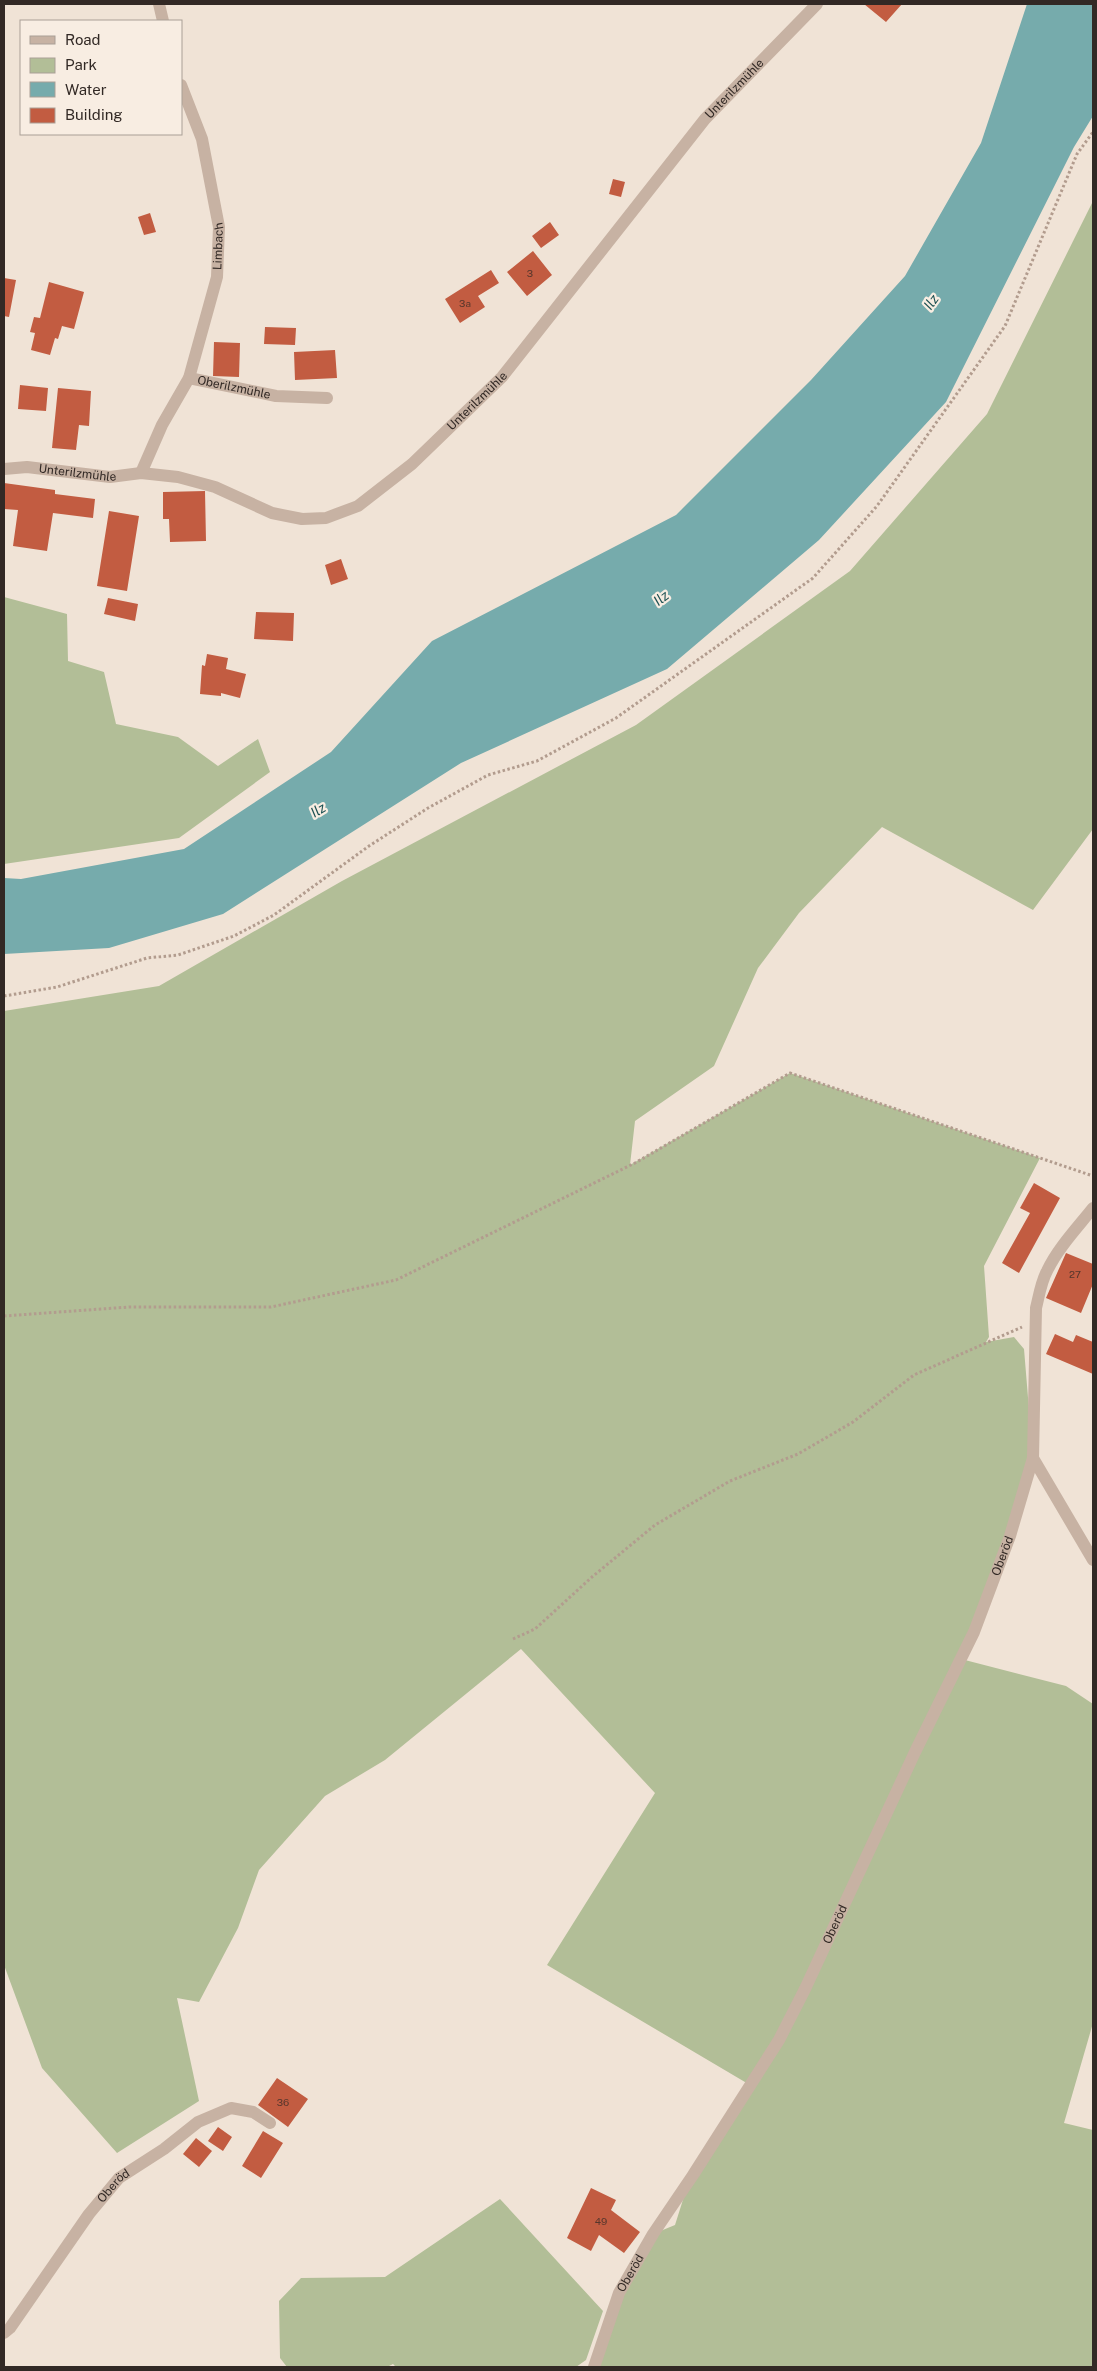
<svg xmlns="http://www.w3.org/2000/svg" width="1097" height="2371" font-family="'Public Sans',sans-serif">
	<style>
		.green { fill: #b2be97 }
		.water { fill: #76abac }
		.building { fill: #c25c41 }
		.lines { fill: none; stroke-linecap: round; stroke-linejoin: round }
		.path { stroke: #b29c8e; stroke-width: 3; stroke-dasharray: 2.5 2.5; stroke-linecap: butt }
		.minor { stroke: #c7b2a3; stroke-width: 12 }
		.labels { text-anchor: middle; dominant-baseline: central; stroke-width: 4.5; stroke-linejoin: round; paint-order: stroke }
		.number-label { font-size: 10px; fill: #56362c }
		.street-label { font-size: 12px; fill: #322925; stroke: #f8ede2 }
		.water-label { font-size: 14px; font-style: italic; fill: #1c5052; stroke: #f8ede2 }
	</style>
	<rect width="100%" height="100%" fill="#f0e3d6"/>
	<!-- green -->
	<path class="green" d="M1093,201V829L1033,910L882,827L799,913L758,968L714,1066L635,1121L630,1165L790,1073L1040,1158L984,1266L989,1337L986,1342L1014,1337L1024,1349L1033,1458L961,1659L1066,1686L1093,1704V2023L1064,2123L1093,2130V2367H594L619,2293L653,2234L675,2225L687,2187L750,2085L547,1965L655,1793L521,1649L385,1760L325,1796L259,1870L238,1928L199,2002L177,1998L199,2101L117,2153L42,2068L4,1965V1011L159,986L342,881L636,725L850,571L987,414Z
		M4,597L67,614L68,661L104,672L116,724L178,737L218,766L258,739L270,772L179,838L4,864Z
		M500,2199L603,2311L586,2360L576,2367H396L393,2364L387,2367H287L280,2358L279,2301L301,2278L385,2277Z"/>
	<!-- water -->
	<path class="water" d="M1027,4H1093V116L1074,147L946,402L819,540L667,669L461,763L223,914L109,948L4,954V878L21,879L184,849L331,752L432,641L676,515L811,380L905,276L981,143Z"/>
	<!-- building -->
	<path class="building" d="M864,4H902L886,22Z
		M613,179L625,182L621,197L609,194Z
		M150,213L156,232L144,235L138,217Z
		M550,222L559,235L541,248L532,236Z
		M533,251L552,275L527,296L507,272Z
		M491,270L499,283L478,296L485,307L460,323L445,299Z
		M4,278L16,280L9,317L4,316Z
		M49,282L84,292L74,329L62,326L58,339L55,338L50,355L31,350L35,333L30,332L34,317L40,318Z
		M265,327L296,328L295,345L264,344Z
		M214,342L240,343L239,377L213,376Z
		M335,350L337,378L295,380L294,352Z
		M20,385L48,388L46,411L18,409Z
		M58,388L91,391L89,426L79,425L76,450L52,448Z
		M4,483L55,490V494L95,499L93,518L53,513L47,551L13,546L18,510L4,509Z
		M205,491L206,541L170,542L169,519H163V492Z
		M109,511L139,516L127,591L97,586Z
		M341,559L348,579L331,585L325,565Z
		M108,598L138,604L135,621L104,614Z
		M256,612L294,613L293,641L254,639Z
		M207,654L228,658L226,669L246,674L240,698L221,693V696L200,694L202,665L205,666Z
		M1034,1183L1060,1198L1019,1273L1002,1263L1030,1213L1020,1208Z
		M1066,1253L1093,1264V1284L1081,1313L1046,1298Z
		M1055,1334L1073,1342L1076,1335L1093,1342V1374L1046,1354Z
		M277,2078L308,2099L288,2127L258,2105Z
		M218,2127L232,2137L223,2151L208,2141Z
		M263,2131L283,2143L261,2178L242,2166Z
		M196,2138L212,2151L199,2167L183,2154Z
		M591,2188L616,2200L611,2210L640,2232L624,2253L599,2235L591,2251L567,2238Z"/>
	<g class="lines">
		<!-- path -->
		<path class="path" d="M4,996L57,987L147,958L178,955L234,936L274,915L369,846L428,808L488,775L537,761L616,718L813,578L877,506L1005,326L1077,154L1093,132
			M4,1316L129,1307H271L396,1280L635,1163L790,1073L1093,1176
			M513,1639L535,1629L592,1577L655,1525L730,1481L798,1454L853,1422L914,1375L1022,1327"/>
		<!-- minor -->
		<g class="minor">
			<path d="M159,4L163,21"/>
			<path id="s1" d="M189,378L276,396L327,398"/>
			<path id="s2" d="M4,469L27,467L110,477L141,473L178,477L215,487L272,513L302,519L326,518L358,506L412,464L502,377L705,119L817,4"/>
			<path id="s3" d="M141,473L162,425L189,378L217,277L219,227L202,139L181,85"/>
			<path d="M1033,1458L1093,1560"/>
			<path id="s4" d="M4,2333L10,2328L89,2214L119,2178L164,2149L198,2122L231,2108L253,2112L270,2123"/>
			<path id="s5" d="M594,2367L619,2293L653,2234L693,2175L779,2040L805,1989L915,1752L974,1632L1010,1536L1033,1458L1036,1308C1039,1296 1041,1282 1047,1271C1058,1248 1077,1228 1093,1208"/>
		</g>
	</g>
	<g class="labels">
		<!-- number labels -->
		<g class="number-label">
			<text x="530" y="273">3</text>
			<text x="465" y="303">3a</text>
			<text x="1075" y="1274">27</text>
			<text x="283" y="2102">36</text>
			<text x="601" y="2221">49</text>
		</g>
		<!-- street labels -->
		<g class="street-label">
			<text stroke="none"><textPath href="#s2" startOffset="929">Unterilzmühle</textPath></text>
			<text stroke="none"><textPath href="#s3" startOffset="242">Limbach</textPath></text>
			<text stroke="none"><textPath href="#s1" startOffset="46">Oberilzmühle</textPath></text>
			<text stroke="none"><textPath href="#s2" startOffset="524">Unterilzmühle</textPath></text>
			<text stroke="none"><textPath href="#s2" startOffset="74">Unterilzmühle</textPath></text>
			<text stroke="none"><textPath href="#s5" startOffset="911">Oberöd</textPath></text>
			<text stroke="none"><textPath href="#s5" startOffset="506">Oberöd</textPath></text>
			<text stroke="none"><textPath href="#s4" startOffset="184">Oberöd</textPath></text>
			<text stroke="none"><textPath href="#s5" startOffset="101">Oberöd</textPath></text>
		</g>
		<!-- water labels -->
		<g class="water-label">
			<text transform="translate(931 302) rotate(-54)">Ilz</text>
			<text transform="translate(661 598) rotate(-38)">Ilz</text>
			<text transform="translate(318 810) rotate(-31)">Ilz</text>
		</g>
	</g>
	<!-- border -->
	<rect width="1097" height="2371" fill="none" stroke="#322925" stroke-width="10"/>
	<!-- legend -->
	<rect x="20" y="20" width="162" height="115" fill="#f8ede2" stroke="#a99f96"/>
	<rect x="30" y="36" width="25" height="8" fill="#c7b2a3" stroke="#a99f96"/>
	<text x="65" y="45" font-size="15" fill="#322925">Road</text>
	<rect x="30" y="58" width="25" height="15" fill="#b2be97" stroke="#a99f96"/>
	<text x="65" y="70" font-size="15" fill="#322925">Park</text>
	<rect x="30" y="82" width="25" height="15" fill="#76abac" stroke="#a99f96"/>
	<text x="65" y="95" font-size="15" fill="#322925">Water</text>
	<rect x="30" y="108" width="25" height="15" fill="#c25c41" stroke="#a99f96"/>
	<text x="65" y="120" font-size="15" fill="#322925">Building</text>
</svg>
